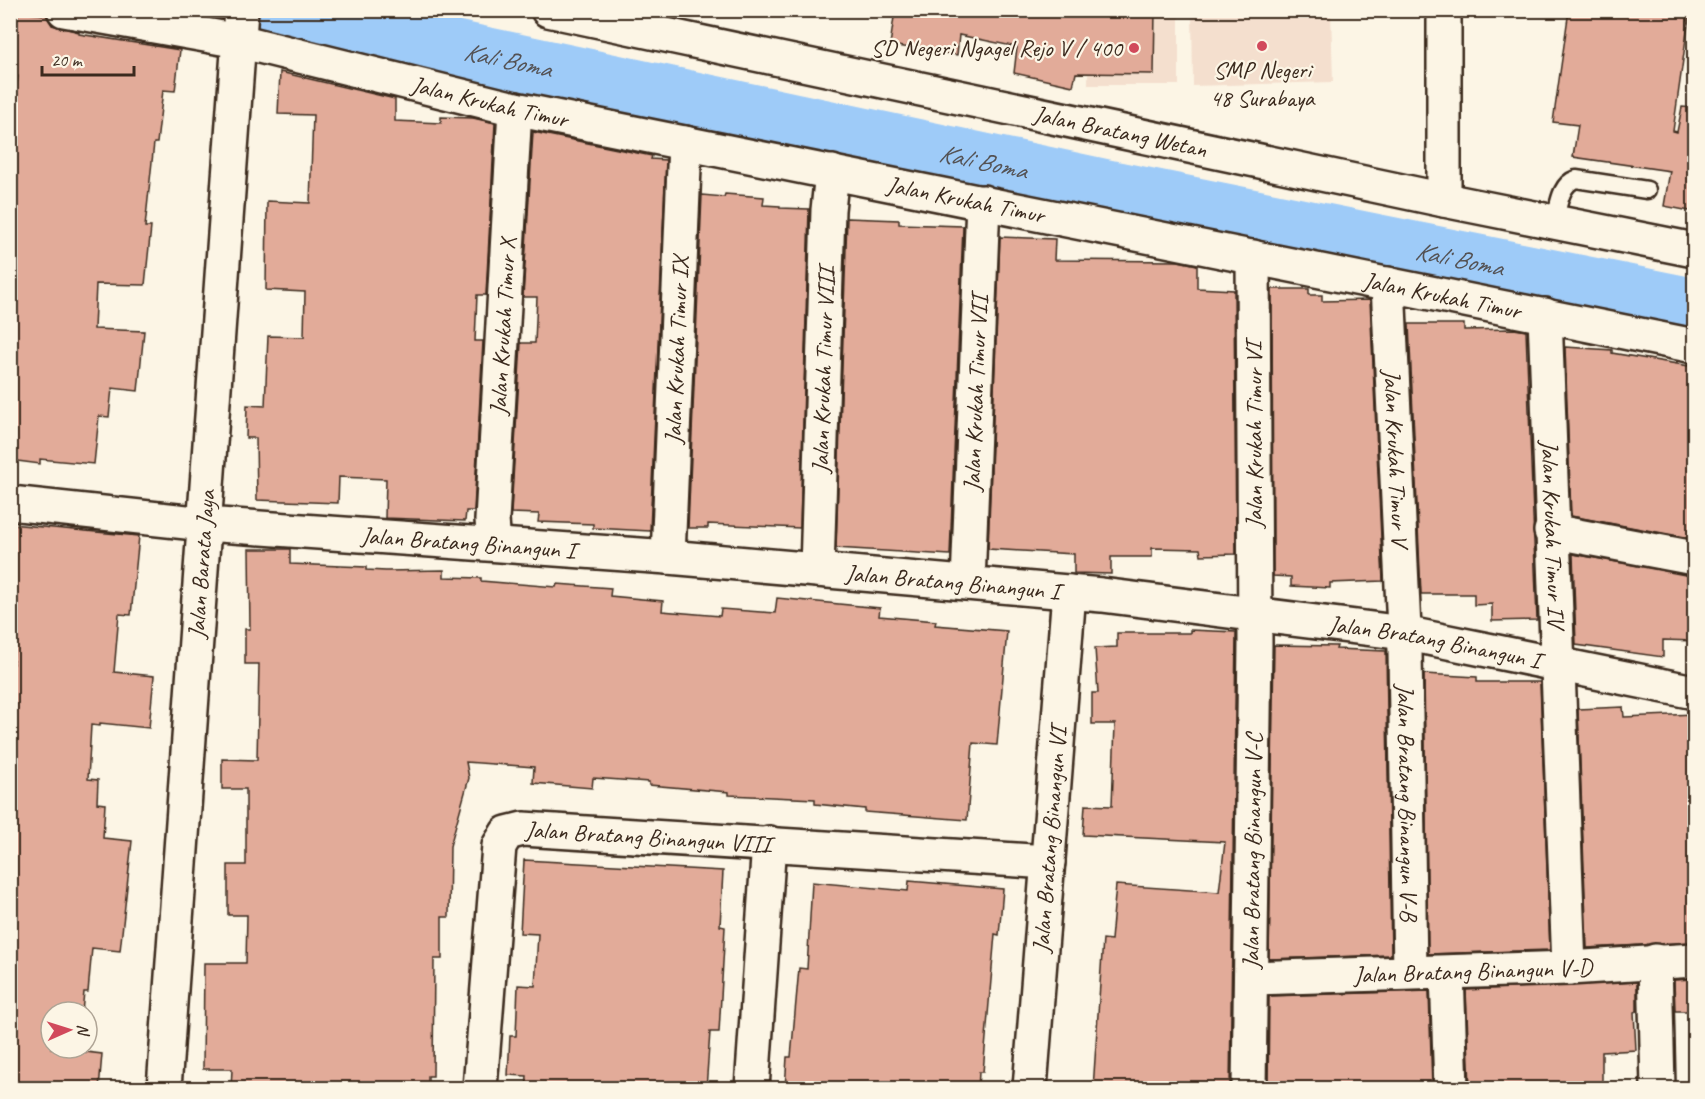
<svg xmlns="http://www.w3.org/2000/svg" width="1705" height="1099" font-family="Caveat,sans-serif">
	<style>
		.built { fill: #f4dfce }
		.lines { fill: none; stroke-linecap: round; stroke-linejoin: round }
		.river { stroke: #9ecbf8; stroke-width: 56 }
		.building { fill: #e2ab99; stroke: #3b2a1e; stroke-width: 1.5 }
		.service-casing { stroke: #3b2a1e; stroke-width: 21 }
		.minor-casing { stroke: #3b2a1e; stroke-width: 38 }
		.tertiary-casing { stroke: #3b2a1e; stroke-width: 38 }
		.secondary-casing { stroke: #3b2a1e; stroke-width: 38 }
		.service { stroke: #fcf5e5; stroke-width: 16 }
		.minor { stroke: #fcf5e5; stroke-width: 33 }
		.tertiary { stroke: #fcf5e5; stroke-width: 33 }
		.secondary { stroke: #fcf5e5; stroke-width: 33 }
		.poi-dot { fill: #d1495b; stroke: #fcf5e5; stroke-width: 2 }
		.labels { text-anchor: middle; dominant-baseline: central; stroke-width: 4.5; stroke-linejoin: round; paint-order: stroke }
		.poi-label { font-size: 24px; fill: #3b2a1e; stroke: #fcf5e5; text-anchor: end }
		.street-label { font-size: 24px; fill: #3b2a1e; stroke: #fcf5e5 }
		.water-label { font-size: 26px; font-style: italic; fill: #545254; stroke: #fcf5e5 }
	</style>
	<rect width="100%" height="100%" fill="#fcf5e5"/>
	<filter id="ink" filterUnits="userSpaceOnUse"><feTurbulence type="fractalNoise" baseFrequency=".0167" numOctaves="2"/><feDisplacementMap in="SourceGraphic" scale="12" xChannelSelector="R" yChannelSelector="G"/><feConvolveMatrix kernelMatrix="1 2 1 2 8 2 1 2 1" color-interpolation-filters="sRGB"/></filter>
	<g filter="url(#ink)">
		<!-- built -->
		<path class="built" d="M1089,11H1179V85H1088Z
			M1192,11H1331L1333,82L1193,86Z"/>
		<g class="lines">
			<!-- river -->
			<path class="river" id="s1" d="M275,10L1104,187L1694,306"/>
		</g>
		<!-- building -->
		<path class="building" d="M895,10H1155L1154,74L1076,73L1073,86L1014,73L1017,47L959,35L957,55L890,45Z
			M1569,10H1690L1673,131L1677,132L1682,107L1695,108V212L1664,206L1670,171L1573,157L1578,125L1553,122Z
			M18,12L46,15L52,25L79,32V34L180,50L175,91L163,90L157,143H154L145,227H151L145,285L96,284L94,329L144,331L138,391L112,388L109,417L99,416L94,464L40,459V464L10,460V146L18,76L12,75Z
			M280,72L395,99V121L441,123V117L473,118L495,123L486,295H477L475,341H483L474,511H466L465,521L385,518L386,479L339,477L338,503L257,500L256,438H246L247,405L265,406L268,336L304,337L305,292L266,290L267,201L310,203L313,115L278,114Z
			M533,132L652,156L651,159L666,160L650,531L593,528V524L538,522L539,514L511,513L521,343H535L537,297H523Z
			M725,194L764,197L763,205L780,206V208L809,209L800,528L708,524V528H688L702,195L724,197Z
			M847,218L899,220V224L963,226L950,555L836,548Z
			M1000,237L1055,239L1054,260L1178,261L1197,265V288L1234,290L1236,554L1201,555L1200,549L1152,548V557H1111V574L1074,573V554L988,549Z
			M1272,289H1309V295H1322V301L1370,300L1383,581L1330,583V588L1291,586V577L1273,576Z
			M1409,324H1464V330L1514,329L1526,331L1537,620L1492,621V604L1474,605V594H1421Z
			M1565,347L1612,350V353L1695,367V539L1571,516Z
			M10,524L139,536L131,615L119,614L114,672L154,676L149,728L100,723V726L91,725L88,779L98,780L97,803L105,804L103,838L132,841L120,951L92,948L88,992H84L82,1012H51V1048H78V1051L102,1054L99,1089H10V708L15,633H10Z
			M249,549H290V564L366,567V570L386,571L444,570V577L481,578V581L556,587L557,584L611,588L610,596L663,601L662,611L720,616L721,609L775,613L777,598L880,608L879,616L936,621L935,625L1007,631L997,745L973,743L967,820L865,812V809L815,804V799L729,795V792L649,785V782L593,778L592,788L533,783L534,767L466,762L469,778L450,846L449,917H442V959H434L433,1076H428V1089H231L232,1069H203L204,963H246L247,915H228V865H246V789H222V759L257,760L259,664H245V629H250Z
			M1573,554L1695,576V641L1663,640V657L1576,645Z
			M1190,630L1236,632L1230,1089H1093L1103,939L1111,940L1116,885L1219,892L1225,842L1083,835L1085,805L1112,806L1115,724H1092V693H1098L1095,648L1117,647V633H1190Z
			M1274,645L1337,646L1336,649L1386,651L1391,955L1269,959Z
			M1424,674L1477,677V682H1540L1550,950L1428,954Z
			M1623,707L1624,717L1695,714V942L1587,948L1578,709Z
			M524,860L723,871L720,926L725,927L719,1032H710L706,1089H526L527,1076L508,1075L510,1036H516L518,985L535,986L538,934L520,933Z
			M909,881L1003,889L999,935L995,934L983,1072H979L978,1089H785L787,1057H791L799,968L807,969L812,882L908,891Z
			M1695,979V1011H1675L1674,980Z
			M1637,982V1011L1634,1012L1636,1050L1602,1052V1088L1470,1087L1466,990Z
			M1429,991L1432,1088L1268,1089L1269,996Z"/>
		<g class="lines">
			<defs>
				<path id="service" d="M1554,222C1559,207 1559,185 1576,179L1647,190"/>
				<g id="minor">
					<path d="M64,10L239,41"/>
					<path d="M1444,200V10"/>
					<path id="s2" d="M1388,284L1405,651L1410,972"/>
					<path id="s3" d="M1545,315L1569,968"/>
					<path id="s4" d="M10,503L205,524L668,557L1102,595L1404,633L1694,692"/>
					<path d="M1551,531L1694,558"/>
					<path id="s5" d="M494,544L492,520L515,109"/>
					<path id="s6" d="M668,557L685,143"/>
					<path id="s7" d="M817,570L828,210L832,172"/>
					<path id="s8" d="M968,583L983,202"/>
					<path d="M1655,961L1658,1088"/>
					<path d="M1447,973L1451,1088"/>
					<path id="s9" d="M1251,978L1569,968L1694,960"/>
					<path id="s10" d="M480,1088L499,846L507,833L523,829L1048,862"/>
					<path d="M752,1088L769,843"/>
					<path id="s11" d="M1030,1088L1069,592"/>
					<path id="s12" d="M1249,1088L1255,643L1253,257"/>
				</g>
				<g id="tertiary">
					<path id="s13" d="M548,10L1444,200L1694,250"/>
					<path id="s14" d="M239,41L515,109L1694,346"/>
				</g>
				<g id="secondary">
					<path id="s15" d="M164,1088L241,10"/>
				</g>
			</defs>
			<!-- service casing -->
			<use href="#service" class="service-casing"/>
			<!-- minor casing -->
			<use href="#minor" class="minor-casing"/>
			<!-- tertiary casing -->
			<use href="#tertiary" class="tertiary-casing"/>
			<!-- secondary casing -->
			<use href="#secondary" class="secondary-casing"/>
			<!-- service -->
			<use href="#service" class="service"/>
			<!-- minor -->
			<use href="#minor" class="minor"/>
			<!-- tertiary -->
			<use href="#tertiary" class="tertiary"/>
			<!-- secondary -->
			<use href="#secondary" class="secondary"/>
		</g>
	</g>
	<!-- markers -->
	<g class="poi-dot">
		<circle cx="1262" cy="46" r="6"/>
		<circle cx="1134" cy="48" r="6"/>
	</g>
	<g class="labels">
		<!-- poi labels -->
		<g class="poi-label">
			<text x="1122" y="48">SD Negeri Ngagel Rejo V / 400</text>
			<text x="1262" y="70" text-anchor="middle">SMP Negeri<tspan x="1262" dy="28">48 Surabaya</tspan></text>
		</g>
		<!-- street labels -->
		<g class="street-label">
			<text stroke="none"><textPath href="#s14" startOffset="258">Jalan Krukah Timur</textPath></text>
			<text stroke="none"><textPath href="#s13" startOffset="585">Jalan Bratang Wetan</textPath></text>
			<text stroke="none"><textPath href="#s14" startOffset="744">Jalan Krukah Timur</textPath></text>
			<text stroke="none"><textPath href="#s14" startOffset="1230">Jalan Krukah Timur</textPath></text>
			<text stroke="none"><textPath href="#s5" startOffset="218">Jalan Krukah Timur X</textPath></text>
			<text stroke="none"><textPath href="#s6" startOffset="207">Jalan Krukah Timur IX</textPath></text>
			<text stroke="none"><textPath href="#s7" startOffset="200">Jalan Krukah Timur VIII</textPath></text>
			<text stroke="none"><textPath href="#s8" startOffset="190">Jalan Krukah Timur VII</textPath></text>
			<text transform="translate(1254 435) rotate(-90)">Jalan Krukah Timur VI</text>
			<text stroke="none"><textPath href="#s2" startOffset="174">Jalan Krukah Timur V</textPath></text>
			<text stroke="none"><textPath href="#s3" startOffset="219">Jalan Krukah Timur IV</textPath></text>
			<text stroke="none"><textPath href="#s4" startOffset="460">Jalan Bratang Binangun I</textPath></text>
			<text stroke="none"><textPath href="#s15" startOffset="525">Jalan Barata Jaya</textPath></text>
			<text stroke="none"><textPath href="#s4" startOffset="946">Jalan Bratang Binangun I</textPath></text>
			<text stroke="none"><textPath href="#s4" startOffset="1432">Jalan Bratang Binangun I</textPath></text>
			<text stroke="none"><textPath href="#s2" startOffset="519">Jalan Bratang Binangun V-B</textPath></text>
			<text stroke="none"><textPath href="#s10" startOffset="400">Jalan Bratang Binangun VIII</textPath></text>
			<text stroke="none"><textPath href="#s11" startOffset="249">Jalan Bratang Binangun VI</textPath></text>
			<text stroke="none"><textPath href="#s12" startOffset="237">Jalan Bratang Binangun V-C</textPath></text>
			<text stroke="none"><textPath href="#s9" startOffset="222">Jalan Bratang Binangun V-D</textPath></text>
		</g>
		<!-- water labels -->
		<g class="water-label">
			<text stroke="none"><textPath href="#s1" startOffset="238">Kali Boma</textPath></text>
			<text stroke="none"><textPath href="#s1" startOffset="724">Kali Boma</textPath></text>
			<text stroke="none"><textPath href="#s1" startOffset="1210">Kali Boma</textPath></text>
		</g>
	</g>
	<!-- margin -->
	<rect width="1705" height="1099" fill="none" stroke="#fcf5e5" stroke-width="36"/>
	<rect x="18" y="18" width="1669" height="1063" fill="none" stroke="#3b2a1e" stroke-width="2" filter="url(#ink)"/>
	<!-- north arrow -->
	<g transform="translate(69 1030) rotate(87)"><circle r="28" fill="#fcf5e5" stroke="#afa495" stroke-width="1.5"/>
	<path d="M0-4.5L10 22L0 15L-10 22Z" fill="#d1495b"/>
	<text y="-9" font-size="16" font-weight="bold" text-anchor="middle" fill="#3b2a1e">N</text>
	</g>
	<!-- scale -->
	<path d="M42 66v9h92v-9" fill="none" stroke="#3b2a1e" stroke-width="3"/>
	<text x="51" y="66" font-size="18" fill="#3b2a1e" stroke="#fcf5e5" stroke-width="4.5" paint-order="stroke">20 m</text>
</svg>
